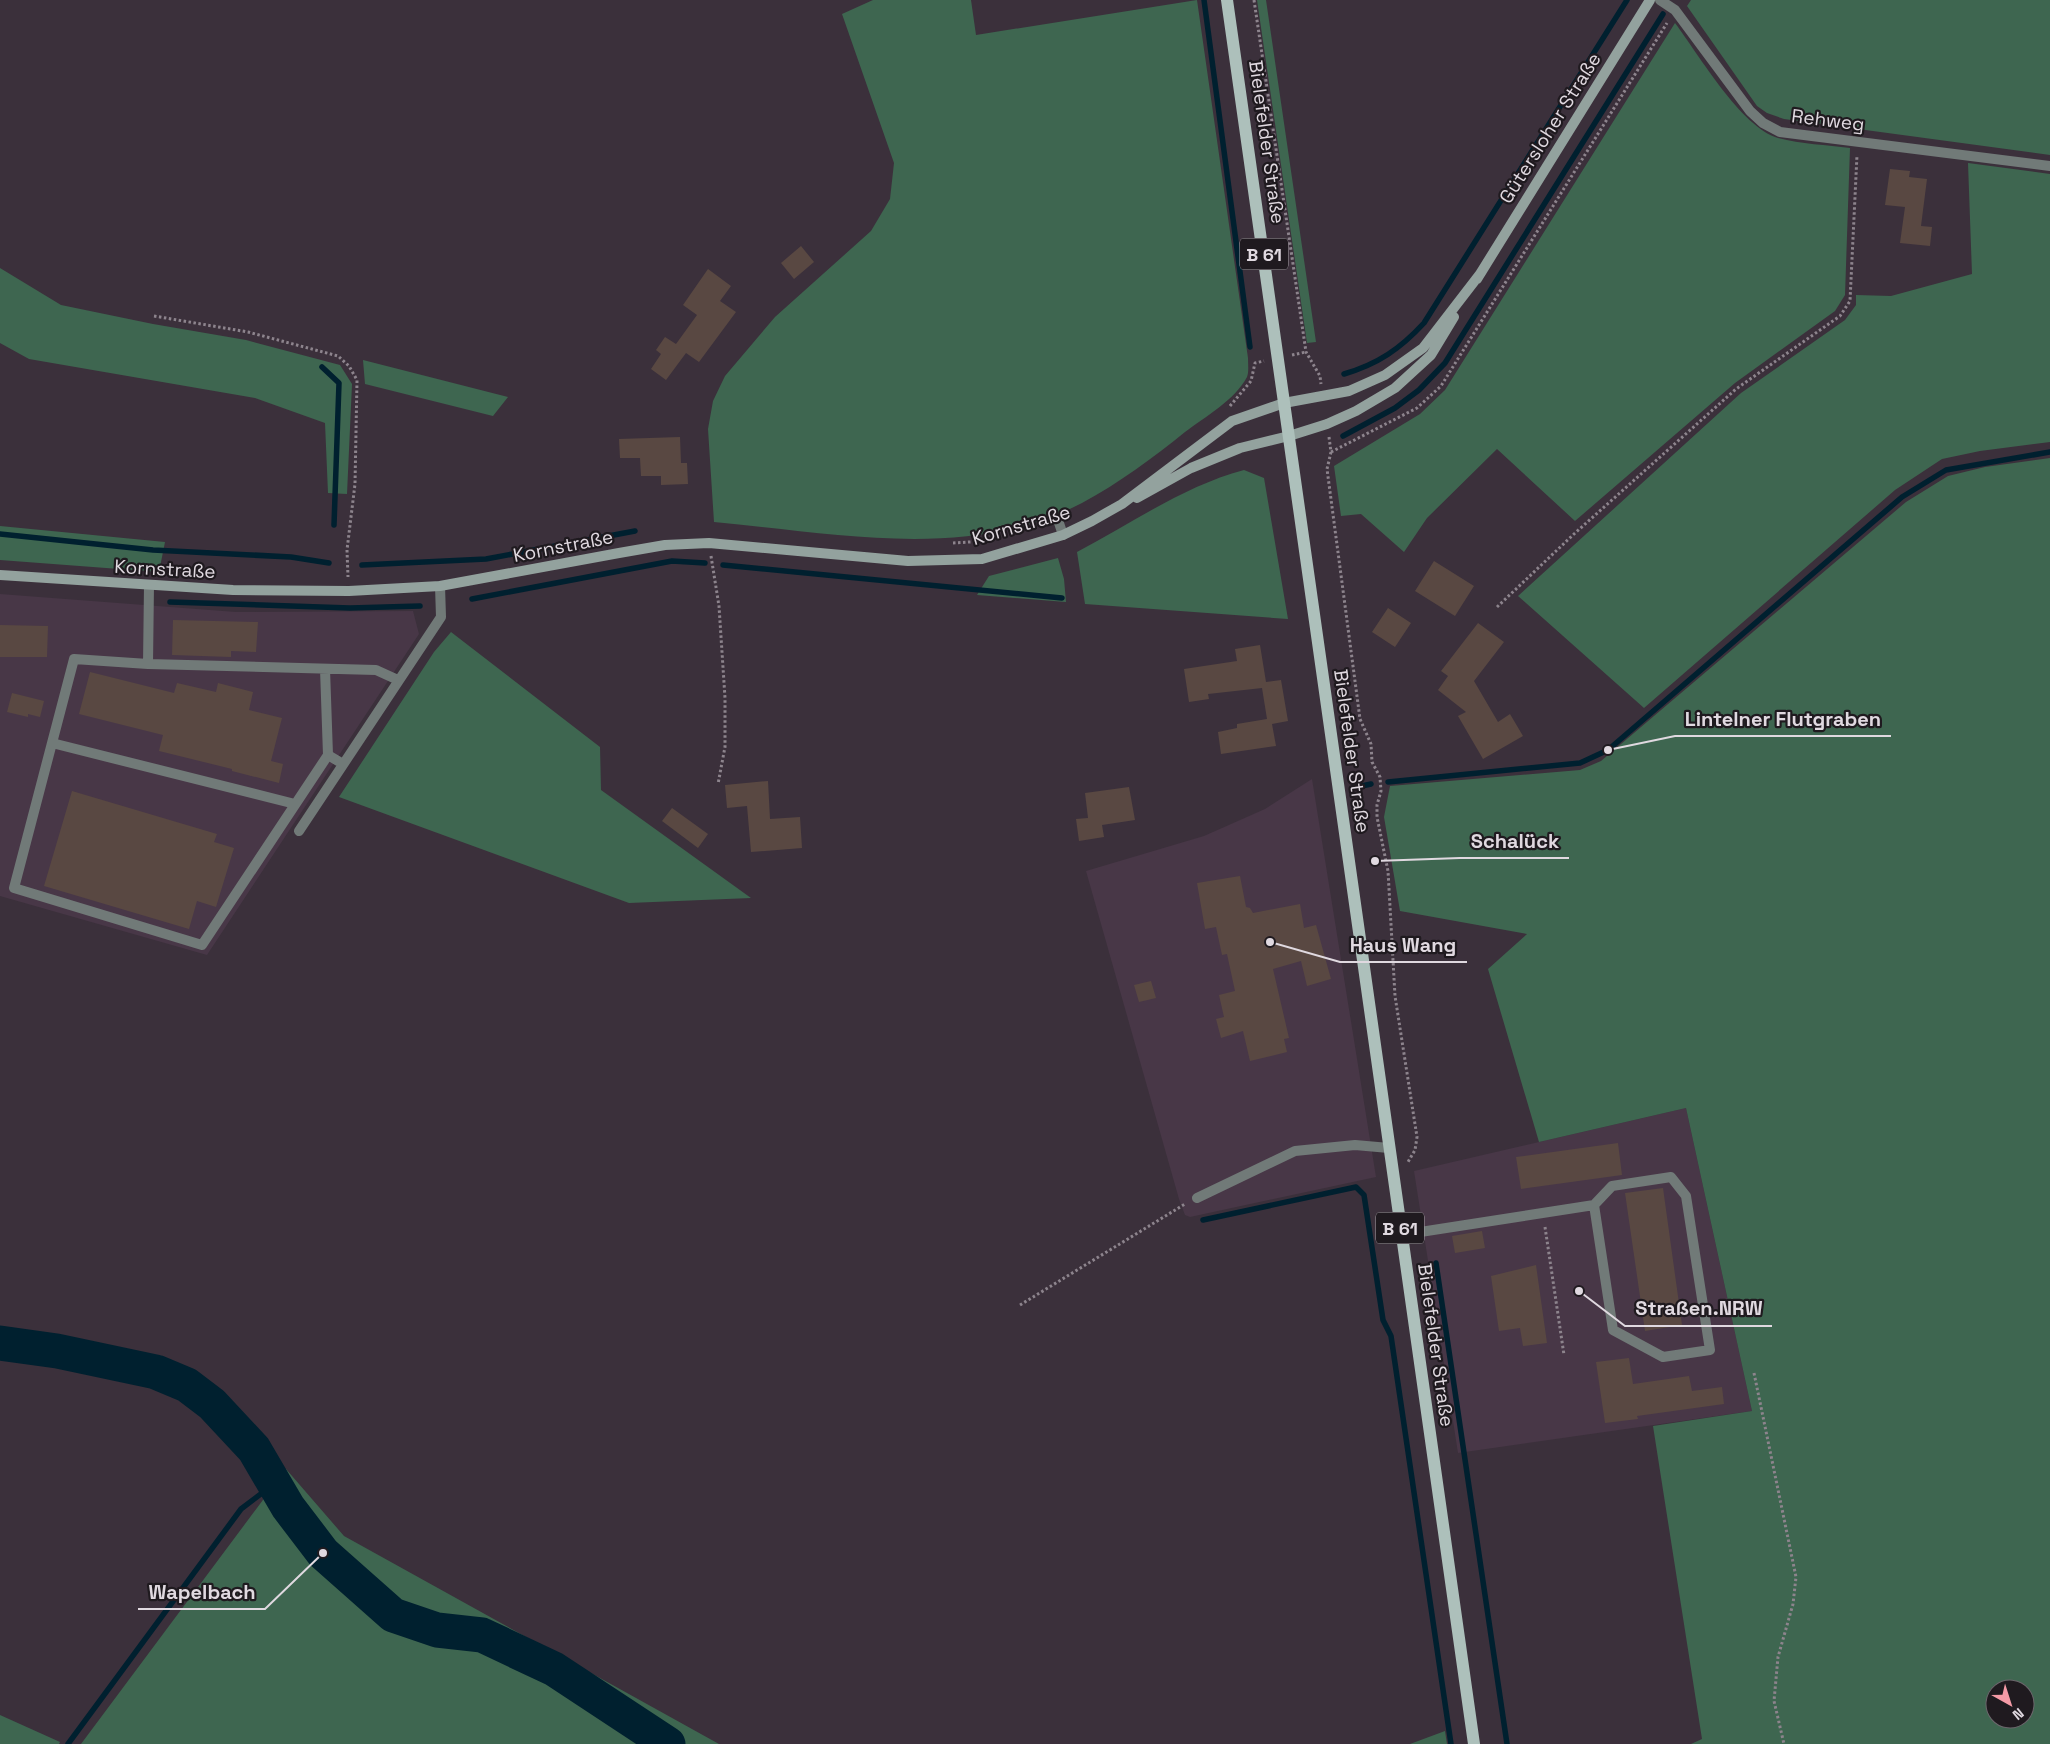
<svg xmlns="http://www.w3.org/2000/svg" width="2050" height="1744" font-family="'Space Grotesk',sans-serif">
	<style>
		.built { fill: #483747 }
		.green { fill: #3e6650; fill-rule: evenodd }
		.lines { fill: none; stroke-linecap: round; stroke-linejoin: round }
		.stream { stroke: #00202f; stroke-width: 5.5 }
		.river { stroke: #00202f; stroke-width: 35 }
		.building { fill: #594842 }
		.path { stroke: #8d848d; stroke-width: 3; stroke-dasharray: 2.5 2.5; stroke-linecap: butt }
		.lane { stroke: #717a78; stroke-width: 10 }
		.street { stroke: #717a78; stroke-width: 10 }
		.secondary { stroke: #93a29e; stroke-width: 10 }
		.primary { stroke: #adc0bb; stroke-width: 12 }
		.labels { text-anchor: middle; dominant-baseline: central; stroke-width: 4.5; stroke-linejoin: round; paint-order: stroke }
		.shield { fill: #1f1a1f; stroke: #a6a0a6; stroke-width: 1 }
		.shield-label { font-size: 18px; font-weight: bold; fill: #e0d9e0 }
		.street-label { font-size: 19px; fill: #e0d9e0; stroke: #1f1a1f }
		.leader { fill: none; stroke: #e0d9e0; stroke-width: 2 }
		.callout-dot { fill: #e0d9e0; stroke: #1f1a1f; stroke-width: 2 }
		.callout-label { font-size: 20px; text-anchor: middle; font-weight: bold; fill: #e0d9e0; stroke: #1f1a1f; stroke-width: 4.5; stroke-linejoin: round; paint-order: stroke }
	</style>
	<rect width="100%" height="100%" fill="#3b303b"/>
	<!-- built -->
	<path class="built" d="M0,594L236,612L413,611L419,634L207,955L0,896Z
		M1312,779L1376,1177L1190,1217L1185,1215L1179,1199L1086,871L1204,836L1265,809Z
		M1686,1108L1752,1411L1458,1453L1414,1171Z"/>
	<!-- green -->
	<path class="green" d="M873,0H971L976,35L1197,0L1248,358C1248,364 1249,372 1247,377C1235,400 1205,417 1185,432C1153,458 1119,483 1082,503C970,562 835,533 714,522L708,429L713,401L725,376L775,317L871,231L890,199L894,163L842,14Z
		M1257,0H1266L1316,342L1307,343Z
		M1691,0H2050V155L1784,119L1767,113L1757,106L1687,6Z
		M1675,23C1699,55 1741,127 1778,138C1801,144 1827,145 1850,148L1845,295L1835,311L1735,383L1575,521L1497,449L1427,518L1404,552L1361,514L1341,516L1334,466L1420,414L1445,390Z
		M1968,163L2050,174V442L1980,451L1942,459L1895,490L1644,708L1518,596L1741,393L1845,320L1856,305V295L1891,296L1972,274Z
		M0,268L61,305L153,324L246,340L340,365L352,384L347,494L328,493L325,423L255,398L29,359L0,343Z
		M363,360L508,397L493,416L365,384Z
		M2050,458V1744H1691L1702,1739L1653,1426L1752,1411L1686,1108L1539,1142L1488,969L1527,934L1400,911L1384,817L1390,786L1580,770L1601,761L1906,502L1948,476L1985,467ZM1995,1689H2025V1719H1995Z
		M1244,470L1264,478L1288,619L1085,604L1077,552C1132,523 1184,486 1244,470Z
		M0,526L165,542L159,572L0,560Z
		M1058,558L1064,579L1066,602L977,595L989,576Z
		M451,632L600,747L601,790L751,898L629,903L339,797L434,652Z
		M286,1469L344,1536L719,1744H81Z
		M0,1715L60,1742L59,1744H0Z
		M1445,1731L1447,1744H1410Z"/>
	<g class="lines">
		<!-- stream -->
		<path class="stream" d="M1204,0L1250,347
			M322,367L339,383L334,525
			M1344,374C1378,364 1400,349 1424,323L1627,0
			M1343,436L1395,408L1419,390L1445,363L1663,14
			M0,534L153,550L291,557L329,563
			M362,565L486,559L635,531
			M723,565L1062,598
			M472,599L672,561L705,563
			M170,602L350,608L420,606
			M1388,782L1580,763L1608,750L1902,497L1946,470L2050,452
			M1357,787L1371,784
			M1203,1220L1356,1187L1364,1195L1383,1320L1391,1336L1451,1744
			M1436,1263L1507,1744
			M68,1744L241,1509L274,1484"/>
		<!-- river -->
		<path class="river" d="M0,1343L57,1351L156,1372L187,1385L212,1404L254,1449L288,1507L323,1553L393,1615L437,1630L482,1635L554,1669L668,1744"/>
	</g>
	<!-- building -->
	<path class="building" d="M1890,169L1910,171L1909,177L1927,179L1921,226L1932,227L1930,246L1900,243L1905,207L1885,205Z
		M801,246L814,262L794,279L781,263Z
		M708,269L731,286L720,301L736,312L699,362L686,353L666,380L651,369L661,354L656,350L665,337L676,344L697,315L683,305Z
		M680,437L681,463H687L688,484L661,485V476H641L640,458H620L619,439Z
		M1434,561L1474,586L1455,616L1415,591Z
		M1388,608L1411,623L1395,647L1372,632Z
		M173,620L258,622L256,652L231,651V657L172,655Z
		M1478,623L1504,642L1474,681L1498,722L1510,714L1523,736L1483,759L1458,716L1466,712L1438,690L1448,676L1441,671Z
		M0,625L48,626L47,657H0Z
		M1260,645L1266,682L1281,680L1288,721L1272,724L1276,746L1221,754L1218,732L1237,728V724L1267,719L1262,688L1208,694L1209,699L1189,702L1184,669L1237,661L1235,649Z
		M90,672L174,693L177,683L216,692L218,683L253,692L249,710L282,718L271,761L283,764L279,783L232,771V769L159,751L163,735L79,714Z
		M12,693L44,701L40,717L28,714V717L7,712Z
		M768,781L770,819L800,817L802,848L751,852L747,806L727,808L725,785Z
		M1129,787L1135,820L1102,825L1104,837L1079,841L1076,819L1088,818L1085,793Z
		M72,791L217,834L214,842L234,848L216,907L197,901L189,929L44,886Z
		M672,808L708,834L698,848L662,821Z
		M1240,876L1246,907L1250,908L1253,913L1300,904L1304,928L1316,925L1331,979L1307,986L1301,961L1273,969L1289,1038L1284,1039L1287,1052L1250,1061L1243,1031L1221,1038L1216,1019L1224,1017L1219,995L1235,991L1227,954L1222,955L1216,927L1205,929L1197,883Z
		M1151,981L1156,998L1139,1002L1134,985Z
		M1618,1143L1622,1175L1521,1189L1516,1157Z
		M1663,1188L1682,1325L1645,1331L1625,1193Z
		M1482,1231L1485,1248L1455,1253L1452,1236Z
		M1536,1265L1547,1343L1523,1346L1520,1328L1499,1331L1491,1276Z
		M1629,1358L1633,1384L1689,1376L1692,1391L1722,1387L1724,1404L1637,1416L1638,1419L1605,1423L1596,1362Z"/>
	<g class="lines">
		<!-- path -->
		<path class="path" d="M1254,0L1306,352L1320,376L1321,384
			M154,316L248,332L338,356L349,366L357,380L355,484L347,550L348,577
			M1292,355L1306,352
			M1230,406L1251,381L1255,363L1264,361
			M1329,437L1331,452L1327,469L1360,719L1371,744L1372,762L1380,777L1381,791L1377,805V817L1388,871L1395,996L1417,1137L1415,1150L1408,1162
			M1331,452L1417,408L1441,386L1667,23
			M953,543L986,541
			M711,556L719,606L725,698V747L718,784
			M1497,607L1574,534L1736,389L1840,316L1850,301L1857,155
			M1545,1227L1564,1355
			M1020,1305L1185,1204
			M1754,1373L1796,1577L1793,1604L1778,1657L1774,1701L1784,1744"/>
		<!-- lane -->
		<path class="lane" d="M1058,520L1063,535
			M149,585L148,664L376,670L398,680
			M148,664L74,659L14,888L202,945L328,755
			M325,669L328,755L343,764
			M52,743L295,804
			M299,831L441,617L440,586
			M1197,1198L1295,1151L1355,1145L1389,1148
			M1401,1235L1594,1205L1613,1330L1663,1357L1710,1350L1686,1196L1671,1177L1612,1186L1594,1205"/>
		<!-- street -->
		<path class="street" d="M1660,0L1675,10L1750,111L1763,123L1780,132L2050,166"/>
		<!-- secondary -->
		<path class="secondary" d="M1477,279L1650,0
			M1137,498L1191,468L1240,448L1289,436L1327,424L1356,411L1395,388L1431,355L1454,317
			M0,575L233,590L349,591L440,586L619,553L665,545L709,543L908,561L982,559L1063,535L1092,521L1122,504L1232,421L1284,403L1349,391L1385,375L1423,348L1480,274"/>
		<!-- primary -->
		<path class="primary" d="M1227,0L1474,1744"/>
	</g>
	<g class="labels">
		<!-- shield labels -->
		<g class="shield">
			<rect x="1240" y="238.5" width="48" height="31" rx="4"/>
			<rect x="1376" y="1212.5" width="48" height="31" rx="4"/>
		</g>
		<g class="shield-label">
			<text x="1264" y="254">B 61</text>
			<text x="1400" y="1228">B 61</text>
		</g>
		<!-- street labels -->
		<g class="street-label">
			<text transform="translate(1828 120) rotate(7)">Rehweg</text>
			<text transform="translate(1550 128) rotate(-58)">Gütersloher Straße</text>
			<text transform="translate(1267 142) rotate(82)">Bielefelder Straße</text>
			<text transform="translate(1021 525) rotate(-16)">Kornstraße</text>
			<text transform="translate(563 546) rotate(-11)">Kornstraße</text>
			<text transform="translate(165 569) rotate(3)">Kornstraße</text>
			<text transform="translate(1352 751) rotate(82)">Bielefelder Straße</text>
			<text transform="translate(1436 1345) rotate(82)">Bielefelder Straße</text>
		</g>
	</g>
	<!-- callouts -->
	<path class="leader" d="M1608 750L1675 736H1891M1375 861L1460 858H1569M1270 942L1340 962H1467M1579 1291L1625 1326H1772M323 1553L265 1609H138"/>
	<g class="callout-dot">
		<circle cx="1608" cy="750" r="5"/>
		<circle cx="1375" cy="861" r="5"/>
		<circle cx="1270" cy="942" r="5"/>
		<circle cx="1579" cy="1291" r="5"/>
		<circle cx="323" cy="1553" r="5"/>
	</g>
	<g class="callout-label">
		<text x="1783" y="726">Lintelner Flutgraben</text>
		<text x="1515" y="848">Schalück</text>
		<text x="1403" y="952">Haus Wang</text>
		<text x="1699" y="1315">Straßen.NRW</text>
		<text x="202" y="1599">Wapelbach</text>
	</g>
	<!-- north arrow -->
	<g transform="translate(2010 1704) rotate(141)"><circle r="24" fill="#1f1a1f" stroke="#6c666c"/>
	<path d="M0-4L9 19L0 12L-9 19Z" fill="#f49aa6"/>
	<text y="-8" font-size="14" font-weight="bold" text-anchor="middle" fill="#e0d9e0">N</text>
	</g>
</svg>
